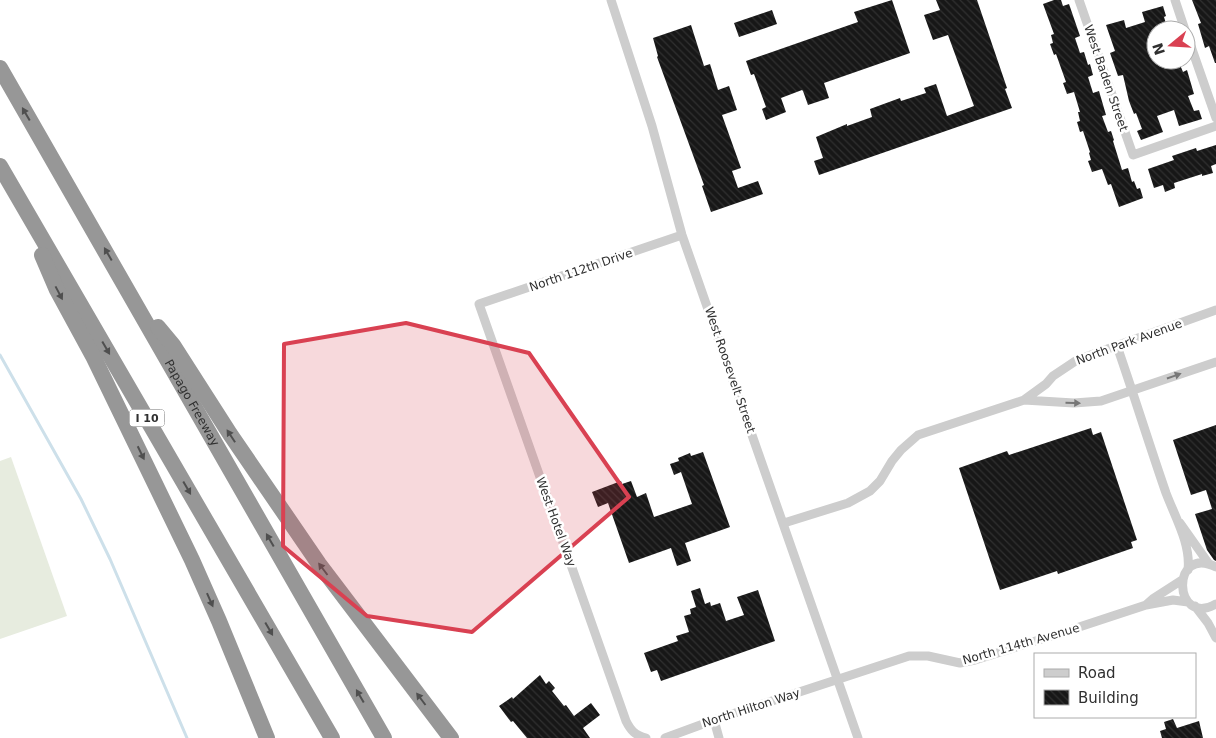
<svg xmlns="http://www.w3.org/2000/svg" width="1216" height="738" font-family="'DejaVu Sans',sans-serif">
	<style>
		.pitch { fill: #e7ecdf }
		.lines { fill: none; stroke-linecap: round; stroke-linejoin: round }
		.stream { stroke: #cde0ea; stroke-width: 3 }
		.building { fill: url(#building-back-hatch) }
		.street { stroke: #cdcdcd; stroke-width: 9 }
		.highway { stroke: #979797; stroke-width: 16 }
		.oneway { fill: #4f4f4f }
		.oneway2 { fill: #777 }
		.marked { fill: #d94152; fill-opacity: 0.2; stroke: #d94152; stroke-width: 4; stroke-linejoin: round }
		.labels { text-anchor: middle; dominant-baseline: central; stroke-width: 5; stroke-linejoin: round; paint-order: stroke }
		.shield { fill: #fff; stroke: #6e6e6e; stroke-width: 1 }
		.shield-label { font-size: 11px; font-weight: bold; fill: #303030 }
		.street-label { font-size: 12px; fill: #303030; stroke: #fff }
	</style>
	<defs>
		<pattern id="building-back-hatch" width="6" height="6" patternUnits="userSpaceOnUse" patternTransform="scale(1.25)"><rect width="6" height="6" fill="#171717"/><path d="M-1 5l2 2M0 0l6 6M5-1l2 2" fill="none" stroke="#303030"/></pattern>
	</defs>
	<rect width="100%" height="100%" fill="#fff"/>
	<!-- pitch -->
	<path class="pitch" d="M11,457L67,616L0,639V461Z"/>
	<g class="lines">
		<!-- stream -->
		<path class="stream" d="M0,355L81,499L110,559L187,738"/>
	</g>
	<!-- building -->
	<path class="building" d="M892,0L910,53L824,83L829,98L808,105L803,91L802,90L781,98L786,112L766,120L762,109L766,107L754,74L751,75L746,61L858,22L854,12Z
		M936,0H977L1007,88L1005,89L1012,108L819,175L814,161L823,158L816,137L847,124V126L872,117L870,109L900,98L901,101L926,93L924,88L936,84L947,116L974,106L948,35L933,40L924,15L940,10Z
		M1054,0H1061L1063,6L1069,4L1080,36L1075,38L1080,53L1084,52L1088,65L1090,64L1093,75L1088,77L1093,93L1099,91L1106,115L1102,116L1108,132L1111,131L1114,140L1113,141L1122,170L1128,168L1132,182L1134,181L1137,189L1140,188L1143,198L1119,207L1111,184L1108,185L1102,169L1092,172L1088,161L1091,160L1089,153L1090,152L1083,131L1080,132L1077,122L1080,121L1078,112H1080L1074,92L1067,94L1063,83L1066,82L1056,54L1054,55L1050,44L1053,43L1051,35L1054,34L1043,4Z
		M1192,0H1216V63H1215L1209,46L1205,48L1198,24L1201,23Z
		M1163,6L1166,16L1164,17L1168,30H1156V60H1178L1183,72L1187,70L1194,94L1188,96L1194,111L1199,110L1202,119L1179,126L1174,110L1157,116L1163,132L1141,140L1137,131L1142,129L1136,113L1134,114L1129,101L1123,75L1118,76L1110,53L1115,51L1106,25L1124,20L1126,28L1145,22L1142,12Z
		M772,10L777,24L739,37L734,23Z
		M691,25L704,66L710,64L718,90L729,86L737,110L722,115L741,168L732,171L738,188L758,181L763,194L711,212L702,186L704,185L657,57L658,56L653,38Z
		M1216,145V164L1211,166L1213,173L1202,176V174L1174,183L1175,188L1165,192L1163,185L1154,188L1148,169L1174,160L1172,156L1196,148L1197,151Z
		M1216,425V561L1214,560L1207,550L1195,514L1212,509L1206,490L1191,495L1173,440Z
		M1091,428L1093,435L1101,432L1137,540L1131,542L1133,548L1058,574L1057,571L1000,590L959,468L1007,451L1009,455Z
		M703,452L730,527L685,543L691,561L677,566L671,548L629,563L608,503L598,507L592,492L621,481L622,484L631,481L637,497L646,493L654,517L692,504L681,472L674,475L670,464L679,461L678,458L690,453L691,456Z
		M700,588L705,604L710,602L711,606L720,603L726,621L744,615L737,597L758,590L775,641L661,681L657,670L651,672L644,653L678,641L676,636L689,632L684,616L691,614L690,609L696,607L691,591Z
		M540,675L546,684L549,681L555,688L552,691L564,706L566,705L574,716L591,703L600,715L583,728L590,738H527L513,721L511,722L499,706L512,697L513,699Z
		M1173,719L1177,728L1199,721L1203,738H1162L1160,731L1166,729L1164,722Z"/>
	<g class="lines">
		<!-- street -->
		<path class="street" d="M611,0L652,126L682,235L858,738
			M1079,0L1133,155L1216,126
			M1175,0L1185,30
			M1186,32L1216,118
			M1117,346C1134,395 1149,444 1166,493C1175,517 1191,544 1188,570
			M1024,400L1074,403L1101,401L1216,362
			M784,523L848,503L870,491L880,481L892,461L901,450L918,435L1024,400L1046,384L1053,376L1077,360L1216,310
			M1180,523L1209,564
			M1216,567C1170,544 1173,628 1216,604
			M1146,605L1154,598L1182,580
			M1195,606L1208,623L1216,638
			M714,720L719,738
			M646,738C635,735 631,731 626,721L479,304L682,235
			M665,738L714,720L909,656H928L960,663L975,660L1061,633L1146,605L1173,600L1188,602"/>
		<!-- highway -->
		<g class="highway">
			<path id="s1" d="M0,68L384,738"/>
			<path d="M0,166L332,738"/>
			<path d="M42,255L57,290L94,358L192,560L219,621L267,738"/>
			<path d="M158,327L173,345L230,434L319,564L451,738"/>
		</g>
	</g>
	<!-- one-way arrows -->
	<defs><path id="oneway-solid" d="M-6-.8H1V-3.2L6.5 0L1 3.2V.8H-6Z" transform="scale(1.25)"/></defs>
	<g class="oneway">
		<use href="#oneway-solid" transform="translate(26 114) rotate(-120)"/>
		<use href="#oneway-solid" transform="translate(108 254) rotate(-120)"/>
		<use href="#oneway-solid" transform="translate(59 293) rotate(62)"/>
		<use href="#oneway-solid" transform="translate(106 348) rotate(60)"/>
		<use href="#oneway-solid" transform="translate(231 436) rotate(-123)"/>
		<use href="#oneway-solid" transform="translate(141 453) rotate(64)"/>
		<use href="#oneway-solid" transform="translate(187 488) rotate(60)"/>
		<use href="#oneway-solid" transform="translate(270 540) rotate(-120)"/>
		<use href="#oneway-solid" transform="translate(323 569) rotate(-127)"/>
		<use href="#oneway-solid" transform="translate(210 600) rotate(66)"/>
		<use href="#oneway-solid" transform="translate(269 629) rotate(60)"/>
		<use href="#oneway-solid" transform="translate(360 696) rotate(-120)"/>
		<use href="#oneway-solid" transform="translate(421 699) rotate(-127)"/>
	</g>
	<g class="oneway2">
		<use href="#oneway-solid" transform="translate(1174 376) rotate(-19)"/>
		<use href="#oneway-solid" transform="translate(1073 403) rotate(2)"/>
	</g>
	<!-- marked area -->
	<path class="marked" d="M406,323L529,353L629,497L472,632L367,616L283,546L284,344Z"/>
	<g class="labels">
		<!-- shield labels -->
		<rect class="shield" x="129.5" y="409.5" width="35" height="17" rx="4"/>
		<g class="shield-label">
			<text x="147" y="418">I 10</text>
		</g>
		<!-- street labels -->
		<g class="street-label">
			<text transform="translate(1106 78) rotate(71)">West Baden Street</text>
			<text transform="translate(581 270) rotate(-19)">North 112th Drive</text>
			<text transform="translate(1129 342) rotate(-20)">North Park Avenue</text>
			<text transform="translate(730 370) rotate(71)">West Roosevelt Street</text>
			<text stroke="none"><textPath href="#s1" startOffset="386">Papago Freeway</textPath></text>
			<text transform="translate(556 522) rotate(70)">West Hotel Way</text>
			<text transform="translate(1021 644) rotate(-16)">North 114th Avenue</text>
			<text transform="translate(751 708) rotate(-18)">North Hilton Way</text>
		</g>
	</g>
	<!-- legend -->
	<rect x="1034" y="653" width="162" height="65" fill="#ffffff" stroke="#acacac"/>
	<rect x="1044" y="669" width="25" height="8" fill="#cdcdcd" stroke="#acacac"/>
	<text x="1078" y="678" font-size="15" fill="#303030">Road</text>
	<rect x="1044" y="690" width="25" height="15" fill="url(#building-back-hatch)" stroke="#acacac"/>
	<text x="1078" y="703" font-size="15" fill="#303030">Building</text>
	<!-- north arrow -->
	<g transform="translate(1171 45) rotate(252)"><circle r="24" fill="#ffffff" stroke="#acacac"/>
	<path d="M0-4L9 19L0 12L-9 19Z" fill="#d94152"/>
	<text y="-8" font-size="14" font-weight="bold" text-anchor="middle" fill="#303030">N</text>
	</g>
</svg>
